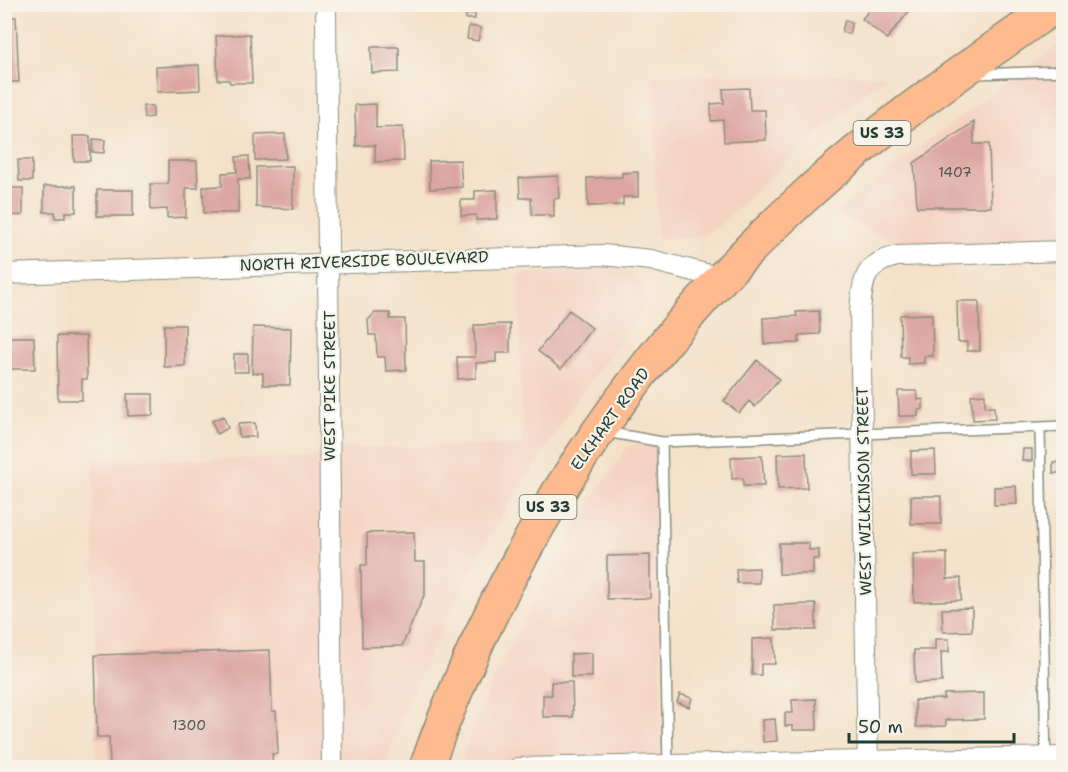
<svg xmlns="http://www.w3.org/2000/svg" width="1068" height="772" font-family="'Shantell Sans',sans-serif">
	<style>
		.built { fill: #f5d3c2 }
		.building { fill: #dca5a1 }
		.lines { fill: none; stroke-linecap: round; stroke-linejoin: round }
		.lane-casing { stroke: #8a8f7e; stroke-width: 12 }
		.street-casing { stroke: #8a8f7e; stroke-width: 22 }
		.highway-casing { stroke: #8a8f7e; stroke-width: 36 }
		.lane { stroke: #fff; stroke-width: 9 }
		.street { stroke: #fff; stroke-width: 20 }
		.highway { stroke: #fcba8e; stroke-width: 33 }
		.labels { text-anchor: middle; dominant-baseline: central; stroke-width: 4.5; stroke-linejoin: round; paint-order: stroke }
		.number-label { font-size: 14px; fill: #4e574f }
		.shield { fill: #f7f3e8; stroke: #60746a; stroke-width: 1.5 }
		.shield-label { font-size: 15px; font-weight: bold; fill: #1f3d34 }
		.street-label { font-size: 16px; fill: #1f3d34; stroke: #f7f3e8 }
	</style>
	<rect width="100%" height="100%" fill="#f7f3e8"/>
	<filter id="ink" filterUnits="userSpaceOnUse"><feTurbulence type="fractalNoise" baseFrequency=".0167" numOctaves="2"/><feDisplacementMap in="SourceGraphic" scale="12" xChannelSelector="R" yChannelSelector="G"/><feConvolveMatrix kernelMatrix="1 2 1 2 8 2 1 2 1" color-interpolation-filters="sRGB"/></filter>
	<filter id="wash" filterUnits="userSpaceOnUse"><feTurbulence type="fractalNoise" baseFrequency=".008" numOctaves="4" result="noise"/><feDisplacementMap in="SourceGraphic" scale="24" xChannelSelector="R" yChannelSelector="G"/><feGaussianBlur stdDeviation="1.35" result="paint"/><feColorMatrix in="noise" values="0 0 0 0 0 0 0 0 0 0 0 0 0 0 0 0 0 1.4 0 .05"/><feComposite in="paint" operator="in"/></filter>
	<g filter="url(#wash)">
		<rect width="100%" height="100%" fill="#f4e1c9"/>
		<!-- built -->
		<path class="built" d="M1063,41V251L918,254L837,213L893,167Z
			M653,75H887L792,156L717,228L696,238H657Z
			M610,268L627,270L638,278L645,288L647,301L643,312L580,394L487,539L429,654L395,736L385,767H96L93,460L311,458L348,448L522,445L519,274Z
			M656,443L663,767L458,768L477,716L506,654L572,530L627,447L633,444Z"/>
		<g id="blocks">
			<!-- building -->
			<path class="building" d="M873,5H914L887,39L862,19Z
				M465,7H475V19H466Z
				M4,17H16L19,82H4Z
				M845,20L852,22L849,34L842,32Z
				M469,26L481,28L478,41L467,39Z
				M250,34L252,83H230L229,80H218L216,36Z
				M371,47H399V72L372,73Z
				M199,65L200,90L157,92L156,67Z
				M749,88L750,110H765L766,140L724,142L723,120L711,121V104L724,103L723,89Z
				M376,104V128L403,127L404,161L375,162V145L356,146L355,105Z
				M143,106H153V117L144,118Z
				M974,122V144H989L991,207H917L914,163Z
				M285,134L286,159L255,160V135Z
				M73,136H90V161H74Z
				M93,139L105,140L104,153L92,152Z
				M249,156L250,179H238V213H204L203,187L222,186V173L237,172L236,157Z
				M18,160H32V181H19Z
				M460,160L462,187L430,189L429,161Z
				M168,161H197L198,188H186V217L167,218V209L151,210L150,184H168Z
				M293,166V209L256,207V167Z
				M638,172V197H623V205L588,206L587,178L622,177V173Z
				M558,176L559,198L554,199V217H550V215H532L531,198H520L519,178Z
				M44,186H76V212H65V218H55V212H44Z
				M4,188H23V215L4,216Z
				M97,190H133V216H97Z
				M497,190V219L476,220V215L461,216V200H475V191Z
				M957,301H979L980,351H967V342H958Z
				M569,310L592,328L561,369L538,351Z
				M819,311L820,334L799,335V343L764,344L763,318L797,316L796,312Z
				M375,313H390V319H405L406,370L386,371L385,357H377L376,335H369L368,320Z
				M932,314L933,356H924V363L908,364V357H901L900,315Z
				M510,324V353H496V362L476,363V378L458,379L457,357H475L474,325Z
				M164,325H185V366L164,367Z
				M253,327L291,328L290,385H263V373H252Z
				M57,336H86L87,379H82V400H58Z
				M4,337H34L35,369H4Z
				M234,354H248V372H234Z
				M757,360L779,379L755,407L749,401L739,413L724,401Z
				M898,391H917L918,400L923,399V409L918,410V416H899Z
				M127,394H153V415L128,416Z
				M985,394V407H994L995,419L973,420L971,395Z
				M223,416L228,428L217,434L212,421Z
				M255,423L256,437H239L238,424Z
				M1023,449H1032V461H1022Z
				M935,450L936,474H911V451Z
				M806,453L807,488L778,489L777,454Z
				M762,456L764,486H743V478L732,479L731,457Z
				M1053,462H1063L1062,473H1053Z
				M1016,486L1017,504L994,505V487Z
				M911,496H941V524H911Z
				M414,532L415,562H425V593L402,646L362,647L361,565H367V533Z
				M779,543H809V550H819V559H813V574H779Z
				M947,553V579L961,578V600L914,602L913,554Z
				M650,555V598L607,599V556Z
				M759,568V583H737L736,569Z
				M816,604V630H775L774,605Z
				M972,608V631L943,632L942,609Z
				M774,638L775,664H761V675H752V639Z
				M935,639H949V652H941L942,682L915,683L914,650H935Z
				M270,650L272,711H276L278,754H272L273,768H110L109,737H97L95,655Z
				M592,653V677H571V654Z
				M551,682H572L573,717H543V695H552Z
				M984,693V719L946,720V726L916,727L915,700L944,699V694Z
				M680,694L692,698L689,707L677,702Z
				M816,699L817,730H793V726H785V713H793L792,700Z
				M775,719L777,741L763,742L762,720Z"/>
		</g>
	</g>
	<g filter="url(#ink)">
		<use href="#blocks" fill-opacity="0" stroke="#8a8f7e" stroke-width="1.5"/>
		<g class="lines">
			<defs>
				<path id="lane" d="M976,74L1064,71
					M1040,427L1046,768
					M606,432L662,442L1064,426
					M662,442L668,765"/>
				<path id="street" d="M326,4L332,768
					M4,274L603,255L651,260L721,278
					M518,768L1064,757
					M868,768L860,311C863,279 864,263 898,256L1064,251"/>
				<path id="highway" d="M426,768C503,551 632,353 803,198C881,126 971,65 1058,4"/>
			</defs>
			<!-- lane casing -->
			<use href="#lane" class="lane-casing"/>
			<!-- street casing -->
			<use href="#street" class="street-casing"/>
			<!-- highway casing -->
			<use href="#highway" class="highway-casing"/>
			<!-- lane -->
			<use href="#lane" class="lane"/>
			<!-- street -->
			<use href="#street" class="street"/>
			<!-- highway -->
			<use href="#highway" class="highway"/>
		</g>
	</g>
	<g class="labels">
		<!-- number labels -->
		<g class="number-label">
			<text x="955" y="172">1407</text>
			<text x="189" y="725">1300</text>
		</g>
		<!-- shield labels -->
		<g class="shield">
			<rect x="853.5" y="121" width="57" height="24" rx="4.5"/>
			<rect x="519.5" y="495" width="57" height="24" rx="4.5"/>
		</g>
		<g class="shield-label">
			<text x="882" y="133">US 33</text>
			<text x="548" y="507">US 33</text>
		</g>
		<!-- street labels -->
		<g class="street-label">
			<text transform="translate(364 261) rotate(-2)">NORTH RIVERSIDE BOULEVARD</text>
			<text transform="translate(329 386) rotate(-90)">WEST PIKE STREET</text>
			<text transform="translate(610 419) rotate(-54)">ELKHART ROAD</text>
			<text transform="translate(864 491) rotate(-91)">WEST WILKINSON STREET</text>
		</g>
	</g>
	<!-- margin -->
	<rect width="1068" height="772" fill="none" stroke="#f7f3e8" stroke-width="24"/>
	<!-- scale -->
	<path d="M849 733v9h165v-9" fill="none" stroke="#1f3d34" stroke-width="3"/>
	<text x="858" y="733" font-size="18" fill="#1f3d34" stroke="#f7f3e8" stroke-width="4.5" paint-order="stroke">50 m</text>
</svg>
